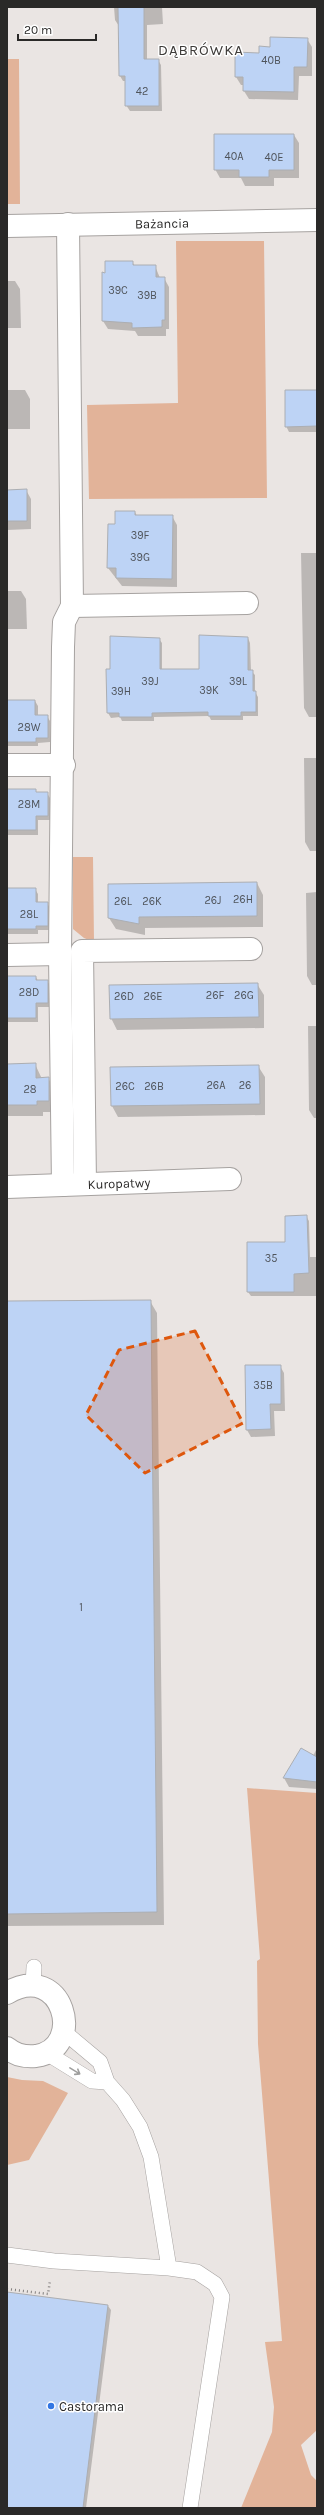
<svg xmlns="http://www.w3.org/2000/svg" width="324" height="2515" font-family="Karla,sans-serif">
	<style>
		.green { fill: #e2b399 }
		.shadow { fill: #0003 }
		.building { fill: #bdd3f5; stroke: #acaeb2 }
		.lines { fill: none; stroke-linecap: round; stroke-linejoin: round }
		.lane-casing { stroke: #a6a2a0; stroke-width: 16 }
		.street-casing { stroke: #a6a2a0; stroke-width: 24 }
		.path { stroke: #827f7e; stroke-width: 2.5; stroke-dasharray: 1 3; stroke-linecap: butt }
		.lane { stroke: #fff; stroke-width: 15 }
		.street { stroke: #fff; stroke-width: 22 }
		.oneway { stroke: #9f9f9e }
		.marked { fill: #de570d; fill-opacity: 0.2; stroke: #de570d; stroke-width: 3; stroke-dasharray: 8 5; stroke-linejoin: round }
		.poi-dot { fill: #3276e3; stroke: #fff; stroke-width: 1.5 }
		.labels { text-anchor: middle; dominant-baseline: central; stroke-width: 3; stroke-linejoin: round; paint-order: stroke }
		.number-label { font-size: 11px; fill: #4f545b }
		.street-label { font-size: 13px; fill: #2a2928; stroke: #fff }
		.poi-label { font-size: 13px; fill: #2a2928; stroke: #fff; text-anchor: start }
		.quarter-label { font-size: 15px; letter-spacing: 1px; fill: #3e3b39; stroke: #fff }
	</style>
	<rect width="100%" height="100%" fill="#eae5e3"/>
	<!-- green -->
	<path class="green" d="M7,59H19L20,204H7Z
		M176,241H264L267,498L89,499L87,405L178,403Z
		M73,857H93L94,942L84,938L73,929Z
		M247,1788L317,1793V2430L301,2445L311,2475L317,2481V2508H241L272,2432L274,2407L265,2342L282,2341L258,2044L257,1961L260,1959Z
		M7,2077L22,2080L43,2081L68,2093L29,2160L7,2165Z"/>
	<!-- shadow -->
	<path class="shadow" d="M114,7H162L163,24L147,25V60H158L161,65L162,111H130L126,105V81H123L120,76L119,26L115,20Z
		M307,39L312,47V76H299L298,100L249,99L244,91V85H241L236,77L260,54L271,48Z
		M294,135L299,143V178H274V186H245L241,178H220L215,169Z
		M132,262L135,266H155L160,278H164L169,287V329H166V336H138L135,331L108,329L103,321L106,274Z
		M7,281H15L20,289L21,328H7Z
		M7,390H25L30,399V429H7Z
		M317,391V432H289L286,426Z
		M7,484V491L26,490L31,499V529L7,530V552Z
		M135,512L137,516H172L177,525V587L122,586L108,568L109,525H116Z
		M301,553H317V717H309L304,708Z
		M7,591H21L26,599L27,629H7Z
		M248,638L250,643L251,671L255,675V692L258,697V716H243V720H211L209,716L154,717V721H122L120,717L111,718L108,713L107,670H111L159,639L162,643V670H200Z
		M7,701H35L38,706V716H47L50,721V742L38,743V746H7Z
		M304,758H317V851H310L305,842Z
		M7,790H35L37,793H47L50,798V820H38V835H7Z
		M257,883L263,895V927L145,928V935L116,929L109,918Z
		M7,889H35L38,894V903H47L50,908V930H38V934H7Z
		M317,892V985H312L307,976L306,893Z
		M7,977H36L38,981H47L50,985V1007H38V1022H7Z
		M257,984L264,995V1028L117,1030L111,1018Z
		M308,1026H317V1118H314L309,1110Z
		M35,1064L42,1079L48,1078L55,1090V1112H43V1116H7V1065Z
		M258,1066L265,1077V1115L118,1117L112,1106Z
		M306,1216L309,1221L310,1257H317V1296H251L248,1292Z
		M150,1301L157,1313L164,1925L7,1926V1302Z
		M280,1366L284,1373L285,1411H274L275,1436L251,1437L247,1430Z
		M317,1748V1789L289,1787L284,1778L301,1749L313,1756Z
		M7,2293L108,2306L111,2310L86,2508H7Z"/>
	<!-- building -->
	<path class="building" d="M118,7H144V59H159V106H125V76H119Z
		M270,37L308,38L307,67H294V92L243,91V77H235V52L259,53V46L270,47Z
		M214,134H294V170H269V177H239V170H214Z
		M105,261H133V265H156V277H165V320H162V327L132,328V323L102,321V272L105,273Z
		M285,390H317V426L285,427Z
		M27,489V521H7V490Z
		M115,511H135V515H173L172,579L116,578V568H107L108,524H115Z
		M199,635L248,637V670H253V691H256V712H241V716H208V712L152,713V717H119V713H107L106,669H110V636L160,638V669H199Z
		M7,700H35V715H48V738H36V742H7Z
		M7,789H36V792H48V816H36V830H7Z
		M257,882V916L139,917V924L108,918V884Z
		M7,888H36V902H48V926H36V929H7Z
		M7,976H36V980H48V1003H36V1018H7Z
		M258,983L259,1017L110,1019L109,985Z
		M36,1063V1078L49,1077V1101H37V1105H7V1064Z
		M259,1065L260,1104L111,1106L110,1067Z
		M307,1215L309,1273L294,1274V1292H247V1242H285V1216Z
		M151,1300L157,1912L7,1914V1301Z
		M245,1365H281V1404H270L271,1429L246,1430Z
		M301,1748L317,1757V1782L283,1778Z
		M7,2292L108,2305L83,2508H7Z"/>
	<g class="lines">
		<defs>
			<path id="lane" d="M33,1986L34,1967
				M63,2031L100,2062L107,2082L123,2100L140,2127L151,2157L169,2268
				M45,2052L92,2081L107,2082
				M7,2255L54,2261L169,2268L197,2272L215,2284L222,2297L190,2508"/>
			<g id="street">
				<path id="s1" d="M7,226L317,220"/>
				<path d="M72,606L247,603"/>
				<path d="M7,765H64"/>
				<path d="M7,955L60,954"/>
				<path d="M85,1184L82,951L251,949"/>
				<path d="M63,1185L60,954L63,647L64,622L72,606L68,224"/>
				<path id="s2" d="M7,1187L230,1179"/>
				<path d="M7,1993C63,1960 87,2048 36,2056C25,2057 15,2055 7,2048"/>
			</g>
		</defs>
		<!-- lane casing -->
		<use href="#lane" class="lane-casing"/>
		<!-- street casing -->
		<use href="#street" class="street-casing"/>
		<!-- path -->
		<path class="path" d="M7,2289L48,2294L50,2281"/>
		<!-- lane -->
		<use href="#lane" class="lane"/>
		<!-- street -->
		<use href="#street" class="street"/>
	</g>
	<!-- one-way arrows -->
	<defs><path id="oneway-shaft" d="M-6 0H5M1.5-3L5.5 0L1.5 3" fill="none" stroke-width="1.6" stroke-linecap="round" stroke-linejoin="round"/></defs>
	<use class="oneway" href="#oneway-shaft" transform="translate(75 2071) rotate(31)"/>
	<!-- marked area -->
	<path class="marked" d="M195,1331L243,1423L145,1473L86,1415L119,1350Z"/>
	<!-- markers -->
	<circle class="poi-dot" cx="51" cy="2406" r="4"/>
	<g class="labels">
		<!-- number labels -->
		<g class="number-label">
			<text x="271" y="60">40B</text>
			<text x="142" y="91">42</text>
			<text x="234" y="156">40A</text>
			<text x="274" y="157">40E</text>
			<text x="118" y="290">39C</text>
			<text x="147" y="295">39B</text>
			<text x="140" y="535">39F</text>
			<text x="140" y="557">39G</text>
			<text x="150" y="681">39J</text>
			<text x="238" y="681">39L</text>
			<text x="209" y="690">39K</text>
			<text x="121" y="691">39H</text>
			<text x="29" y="727">28W</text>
			<text x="29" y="804">28M</text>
			<text x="243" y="899">26H</text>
			<text x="213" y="900">26J</text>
			<text x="123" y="901">26L</text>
			<text x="152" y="901">26K</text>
			<text x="29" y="914">28L</text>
			<text x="29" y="992">28D</text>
			<text x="215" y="995">26F</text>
			<text x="244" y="995">26G</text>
			<text x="124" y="996">26D</text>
			<text x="153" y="996">26E</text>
			<text x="216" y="1085">26A</text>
			<text x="245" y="1085">26</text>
			<text x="125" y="1086">26C</text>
			<text x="154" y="1086">26B</text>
			<text x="30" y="1089">28</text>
			<text x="271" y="1258">35</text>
			<text x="263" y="1385">35B</text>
			<text x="81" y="1607">1</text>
		</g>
		<!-- street labels -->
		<g class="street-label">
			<text stroke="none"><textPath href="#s1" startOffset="155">Bażancia</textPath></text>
			<text stroke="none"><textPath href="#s2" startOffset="112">Kuropatwy</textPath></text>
		</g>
		<!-- poi labels -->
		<g class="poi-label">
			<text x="59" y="2406">Castorama</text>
		</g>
		<!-- quarter labels -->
		<g class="quarter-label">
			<text x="201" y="50">DĄBRÓWKA</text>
		</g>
	</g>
	<!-- border -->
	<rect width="324" height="2515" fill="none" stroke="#2a2928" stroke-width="16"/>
	<!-- scale -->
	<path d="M18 34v6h78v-6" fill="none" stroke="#2a2928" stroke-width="2"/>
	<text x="24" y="34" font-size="12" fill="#2a2928" stroke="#ffffff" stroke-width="3" paint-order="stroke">20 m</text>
</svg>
